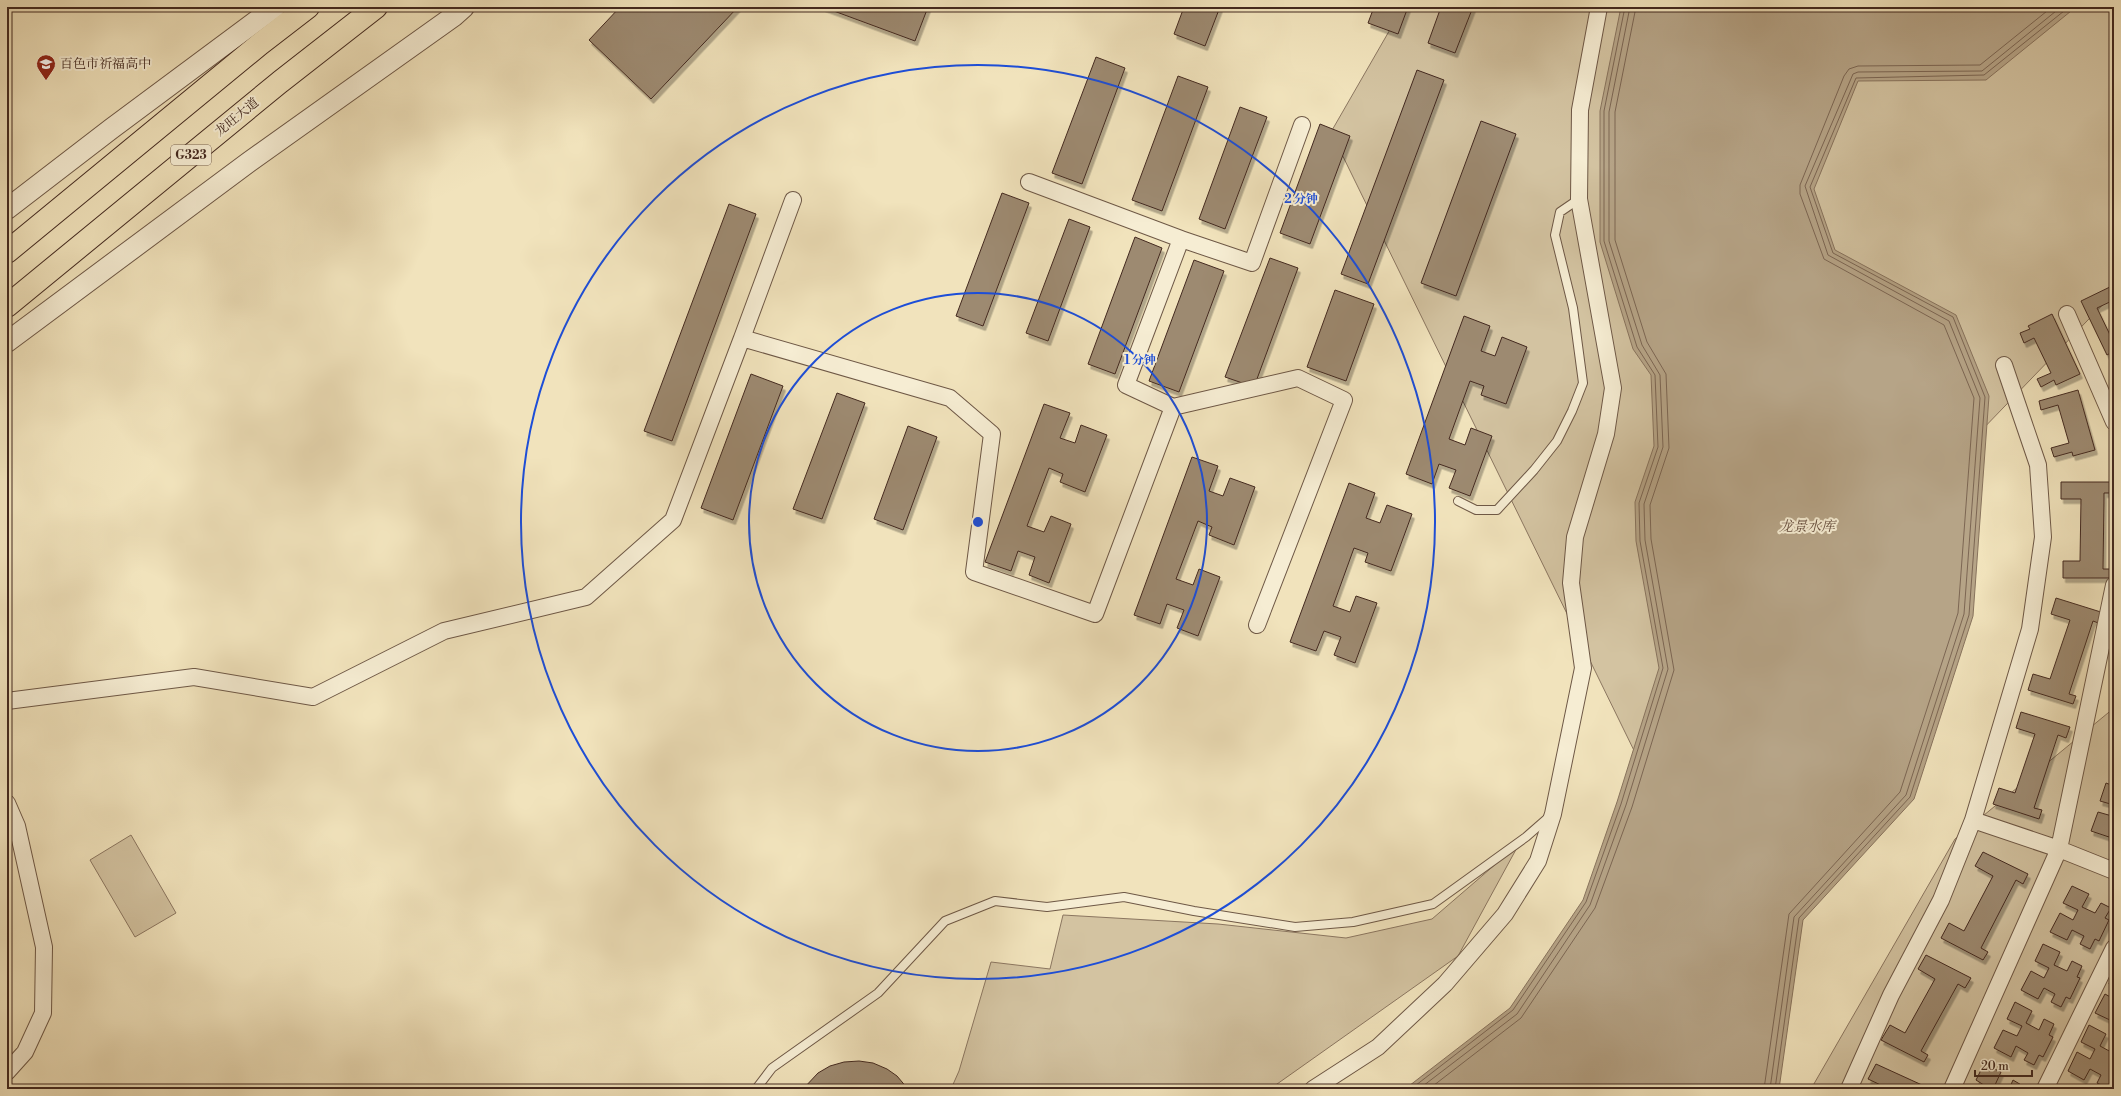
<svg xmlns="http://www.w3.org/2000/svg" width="2121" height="1096" font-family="'Libre Bodoni','Noto Serif SC',serif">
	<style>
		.green { fill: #d3c3a1; stroke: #8b7660 }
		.water { fill: #b6a487; stroke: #88735d }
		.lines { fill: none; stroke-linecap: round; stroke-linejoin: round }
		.shore { stroke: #7c6653; stroke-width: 1 }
		.building { fill: #9d8a71; stroke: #43291f; filter: url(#shadow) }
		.service-casing { stroke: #6e5846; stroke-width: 10 }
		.minor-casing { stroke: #6e5846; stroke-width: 18 }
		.tertiary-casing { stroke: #6e5846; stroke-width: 22 }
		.trunk-casing { stroke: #43291f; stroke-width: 24 }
		.service { stroke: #f6edd3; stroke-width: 8 }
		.minor { stroke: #f6edd3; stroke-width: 16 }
		.tertiary { stroke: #f6edd3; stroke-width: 20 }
		.trunk { stroke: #f1e3bc; stroke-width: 22 }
		.ring { fill: none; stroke: #1d4ed8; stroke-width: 2 }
		.labels { text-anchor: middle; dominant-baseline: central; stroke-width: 4; stroke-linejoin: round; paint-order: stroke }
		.shield { fill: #f6edd3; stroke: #796455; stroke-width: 1 }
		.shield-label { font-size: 12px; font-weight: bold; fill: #43291f }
		.poi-label { font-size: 13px; fill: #43291f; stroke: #f6edd3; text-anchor: start }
		.street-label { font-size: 13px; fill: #43291f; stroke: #f6edd3 }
		.water-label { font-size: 14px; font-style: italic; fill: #664e3e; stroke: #f6edd3 }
		.centre { fill: #1d4ed8; stroke: #f6edd3; stroke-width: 2 }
		.ring-label { font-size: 12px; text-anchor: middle; font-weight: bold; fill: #1d4ed8; stroke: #f6edd3; stroke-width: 4; stroke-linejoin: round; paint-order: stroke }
	</style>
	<defs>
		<filter id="shadow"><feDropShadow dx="2.5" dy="4.5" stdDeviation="0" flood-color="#0004"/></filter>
	</defs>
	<rect width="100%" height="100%" fill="#f1e3bc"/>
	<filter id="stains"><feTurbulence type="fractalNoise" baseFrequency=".005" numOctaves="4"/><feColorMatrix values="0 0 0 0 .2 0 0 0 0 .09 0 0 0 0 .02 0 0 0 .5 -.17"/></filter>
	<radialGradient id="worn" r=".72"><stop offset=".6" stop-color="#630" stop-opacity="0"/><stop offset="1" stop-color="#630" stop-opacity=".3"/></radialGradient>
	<!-- green -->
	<path class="green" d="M1403,7H2114V293L1647,777L1331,132Z
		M2114,708V1089H1811L1955,839Z
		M131,835L176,913L135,937L90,860Z
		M1519,844L1458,956L1270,1089H951L959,1071L991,962L1050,969L1063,915L1218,924L1346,938L1432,919Z"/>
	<!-- water -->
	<path class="water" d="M1621,7H2076L1986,80L1858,81L1814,189L1835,250L1956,315L1989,396L1973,616L1914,799L1803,920L1779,1089H1405L1510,1008L1583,900L1617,802L1659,668L1636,541L1635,502L1654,446L1651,375L1633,349L1600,242V111Z"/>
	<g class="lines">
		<!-- shore -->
		<path class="shore" d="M1411,1089L1513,1010L1586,902L1621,804L1663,668L1640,541L1639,503L1658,447L1655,375L1637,347L1604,241V111L1625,7
			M1419,1089L1517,1014L1590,905L1626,805L1668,669L1645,540L1644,504L1663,447L1660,375L1642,345L1609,241V112L1630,7
			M1429,1089L1521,1018L1595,908L1632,807L1674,670L1651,539L1650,505L1669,448L1666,374L1647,342L1615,240V112L1636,7
			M1764,1089L1789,914L1900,792L1958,613L1974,398L1944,325L1824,259L1800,194V185L1844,76L1849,69L1858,66L1980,65L2052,7
			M1770,1089L1794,917L1906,795L1964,614L1980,398L1949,321L1828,255L1805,186L1853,74L1858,72L1982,71L2061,7
			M1775,1089L1799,918L1910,797L1969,615L1985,397L1953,317L1833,253L1810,187L1856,78L1984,75L2069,7"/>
	</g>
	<!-- building -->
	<path class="building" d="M620,7H738L651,99L589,40Z
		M823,7H928L915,41Z
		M1184,7H1220L1205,46L1174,34Z
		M1374,7H1408L1398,34L1368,23Z
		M1441,7H1473L1455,53L1428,43Z
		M1096,57L1125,68L1082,184L1052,173Z
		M1417,70L1444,80L1368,284L1341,274Z
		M1178,76L1208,87L1162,211L1132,200Z
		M1240,107L1267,117L1225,229L1199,219Z
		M1481,121L1516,134L1456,296L1421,283Z
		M1320,124L1350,136L1310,244L1280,233Z
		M1002,193L1029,203L983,326L956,316Z
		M729,204L756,214L672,441L644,431Z
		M1069,219L1090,227L1048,341L1026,333Z
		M1135,237L1162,248L1115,374L1088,364Z
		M1270,258L1298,268L1254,387L1225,377Z
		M1194,260L1224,271L1179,392L1149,381Z
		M2114,285V300L2097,308L2112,339L2114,338V351L2107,355L2081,301Z
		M1335,290L1374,304L1346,381L1307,367Z
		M2052,314L2080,374L2056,385L2054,380L2041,387L2037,379L2051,373L2034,338L2024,343L2020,333L2030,329L2028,326Z
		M1464,316L1490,326L1481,351L1495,356L1502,337L1527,347L1506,404L1481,395L1484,386L1470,381L1449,439L1465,445L1471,428L1492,436L1470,496L1449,488L1456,470L1439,464L1432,484L1406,474Z
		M2114,359V369L2110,361Z
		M751,374L783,386L733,520L701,508Z
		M2078,390L2095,450L2073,456L2072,452L2054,457L2051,448L2069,443L2058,405L2041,410L2039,401Z
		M837,393L865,403L822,519L793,509Z
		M1044,404L1070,413L1060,438L1075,443L1081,425L1107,435L1085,492L1060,482L1063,474L1049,468L1027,526L1044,532L1051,516L1071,524L1049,583L1029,575L1035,557L1018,551L1011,571L985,562Z
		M908,426L937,437L903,530L874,519Z
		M1192,457L1218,466L1209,491L1223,496L1230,478L1255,487L1234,545L1209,535L1212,527L1198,521L1176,579L1193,585L1199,569L1220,577L1198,636L1177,628L1184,610L1167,604L1160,624L1134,615Z
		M2061,482H2112V493H2104V499L2103,569H2110V578H2063V561H2080L2081,499H2061Z
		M1349,483L1375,493L1366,518L1380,523L1387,505L1412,514L1391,571L1365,562L1368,553L1354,548L1333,606L1350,612L1356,596L1377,603L1355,663L1334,655L1341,637L1324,631L1316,651L1290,642Z
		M2056,598L2104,613L2101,624L2093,621L2069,694L2076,696L2073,704L2028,690L2033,674L2050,679L2070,620L2051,614Z
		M2021,712L2070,727L2066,738L2058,735L2056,741L2034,808L2042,810L2039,819L1993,804L1999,788L2015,793L2035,734L2016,728Z
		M2114,754V766L2110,765Z
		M2106,783L2114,786V805L2100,801Z
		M2114,811V827L2109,837L2091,831L2098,812L2112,816Z
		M1983,852L2028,874L2023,884L2016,880L1981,948L1988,952L1983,960L1941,938L1949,923L1964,931L1993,876L1975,866Z
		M2072,886L2089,894L2082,907L2095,913L2101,903L2111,908L2105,918L2109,920L2099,941L2095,939L2090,949L2080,944L2084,936L2072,930L2067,940L2050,932L2060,913L2073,920L2078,910L2063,903Z
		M2043,944L2060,952L2054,965L2067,971L2072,961L2082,966L2077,977L2080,978L2070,999L2066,997L2061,1007L2051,1002L2055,994L2044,988L2038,999L2021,990L2031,971L2044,978L2049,968L2035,961Z
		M1926,955L1971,978L1965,988L1958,984L1921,1051L1928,1055L1924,1062L1881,1040L1890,1025L1905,1033L1935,979L1918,969Z
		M2114,972V986L2109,984Z
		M2105,994L2114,999L2112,1021L2095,1013Z
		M2015,1002L2032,1011L2026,1023L2039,1030L2044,1019L2054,1024L2049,1035L2053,1037L2043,1057L2039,1055L2034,1065L2024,1060L2028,1053L2016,1046L2011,1057L1994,1048L2003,1030L2017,1036L2022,1026L2007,1019Z
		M2089,1025L2106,1034L2100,1046L2113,1053L2114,1050V1079L2112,1078L2107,1088L2097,1083L2101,1075L2090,1069L2084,1080L2068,1071L2077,1052L2090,1059L2095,1049L2081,1042Z
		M859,1061L873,1063L887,1069L897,1076L908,1089H803L818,1073L830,1066L844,1062Z
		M1876,1064L1922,1085L1920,1089H1886L1887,1088L1868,1079Z
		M1984,1064L2001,1072L1995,1085L2004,1089H1990L1976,1080Z
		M2013,1080L2023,1086L2021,1089H2009Z"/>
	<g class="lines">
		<defs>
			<path id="service" d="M1458,501L1476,510H1497L1534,470L1557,441L1572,411L1583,383L1573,308L1555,235L1560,212L1579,199
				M756,1089L772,1068L878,993L945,921L995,901L1047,907L1124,897L1194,911L1295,927L1353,922L1433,904L1526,837L1550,816"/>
			<path id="minor" d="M1029,182L1181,239L1126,385L1173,407
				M793,200L742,338L950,398L992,434L974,572L1095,614L1173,407L1298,378L1344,400L1257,625
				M1181,239L1252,263L1302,125
				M2067,314L2114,422
				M7,701L194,677L313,697L444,631L586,597L673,520L742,338
				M7,803L17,826L44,947L43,1013L25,1052L7,1072
				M1973,820L2059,849L2114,871
				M1313,1089L1378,1047L1445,984L1505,914L1538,861L1553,814L1583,668L1571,583L1575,537L1606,434L1613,388L1579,199L1580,110L1599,7
				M1849,1089L1891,995L1941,900L1973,820L2030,629L2043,537L2038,465L2004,365
				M1952,1089L2059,849L2114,585
				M2045,1089L2114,948"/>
			<path id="tertiary" d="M7,209L111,129L275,7
				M7,342L249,162L454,16L464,7"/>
			<path id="trunk" d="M7,252L260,44L308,7
				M7,306L280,82L376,7"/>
		</defs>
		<!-- service casing -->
		<use href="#service" class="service-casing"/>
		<!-- minor casing -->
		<use href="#minor" class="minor-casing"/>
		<!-- tertiary casing -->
		<use href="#tertiary" class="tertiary-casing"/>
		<!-- trunk casing -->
		<use href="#trunk" class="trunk-casing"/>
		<!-- service -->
		<use href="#service" class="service"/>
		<!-- minor -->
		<use href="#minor" class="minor"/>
		<!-- tertiary -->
		<use href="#tertiary" class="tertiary"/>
		<!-- trunk -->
		<use href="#trunk" class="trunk"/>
	</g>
	<!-- distance rings -->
	<g class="ring">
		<circle cx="978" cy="522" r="229"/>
		<circle cx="978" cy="522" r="457"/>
	</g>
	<!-- icons -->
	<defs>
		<symbol id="school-pin" viewBox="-11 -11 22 30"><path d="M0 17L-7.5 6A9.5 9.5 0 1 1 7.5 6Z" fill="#8f2418" stroke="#f6edd3"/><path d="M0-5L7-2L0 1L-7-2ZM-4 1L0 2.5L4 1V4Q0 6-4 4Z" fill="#fff"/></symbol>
	</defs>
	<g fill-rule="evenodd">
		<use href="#school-pin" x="35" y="53" width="22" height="30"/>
	</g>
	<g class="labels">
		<!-- shield labels -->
		<rect class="shield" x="171" y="145" width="40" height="20" rx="3"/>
		<g class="shield-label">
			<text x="191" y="155">G323</text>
		</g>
		<!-- poi labels -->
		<g class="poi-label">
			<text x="60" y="64">百色市祈福高中</text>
		</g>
		<!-- street labels -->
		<g class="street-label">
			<text transform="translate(237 117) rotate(-39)">龙旺大道</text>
		</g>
		<!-- water labels -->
		<g class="water-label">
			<text x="1807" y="527">龙景水库</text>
		</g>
	</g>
	<circle cx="978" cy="522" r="6" class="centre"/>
	<g class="ring-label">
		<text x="1301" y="203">2 分钟</text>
		<text x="1140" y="364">1 分钟</text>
	</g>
	<!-- margin -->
	<rect width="2121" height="1096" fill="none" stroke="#f1e3bc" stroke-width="24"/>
	<rect x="8" y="8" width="2105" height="1080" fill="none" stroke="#43291f" stroke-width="2"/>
	<rect x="12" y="12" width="2097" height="1072" fill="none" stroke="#43291f"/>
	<!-- scale -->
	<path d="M1975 1070v6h57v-6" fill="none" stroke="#43291f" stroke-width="2"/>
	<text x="1981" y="1070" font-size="12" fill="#43291f" stroke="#f6edd3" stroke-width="3" paint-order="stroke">20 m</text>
	<rect width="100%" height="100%" filter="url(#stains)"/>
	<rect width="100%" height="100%" fill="url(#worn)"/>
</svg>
